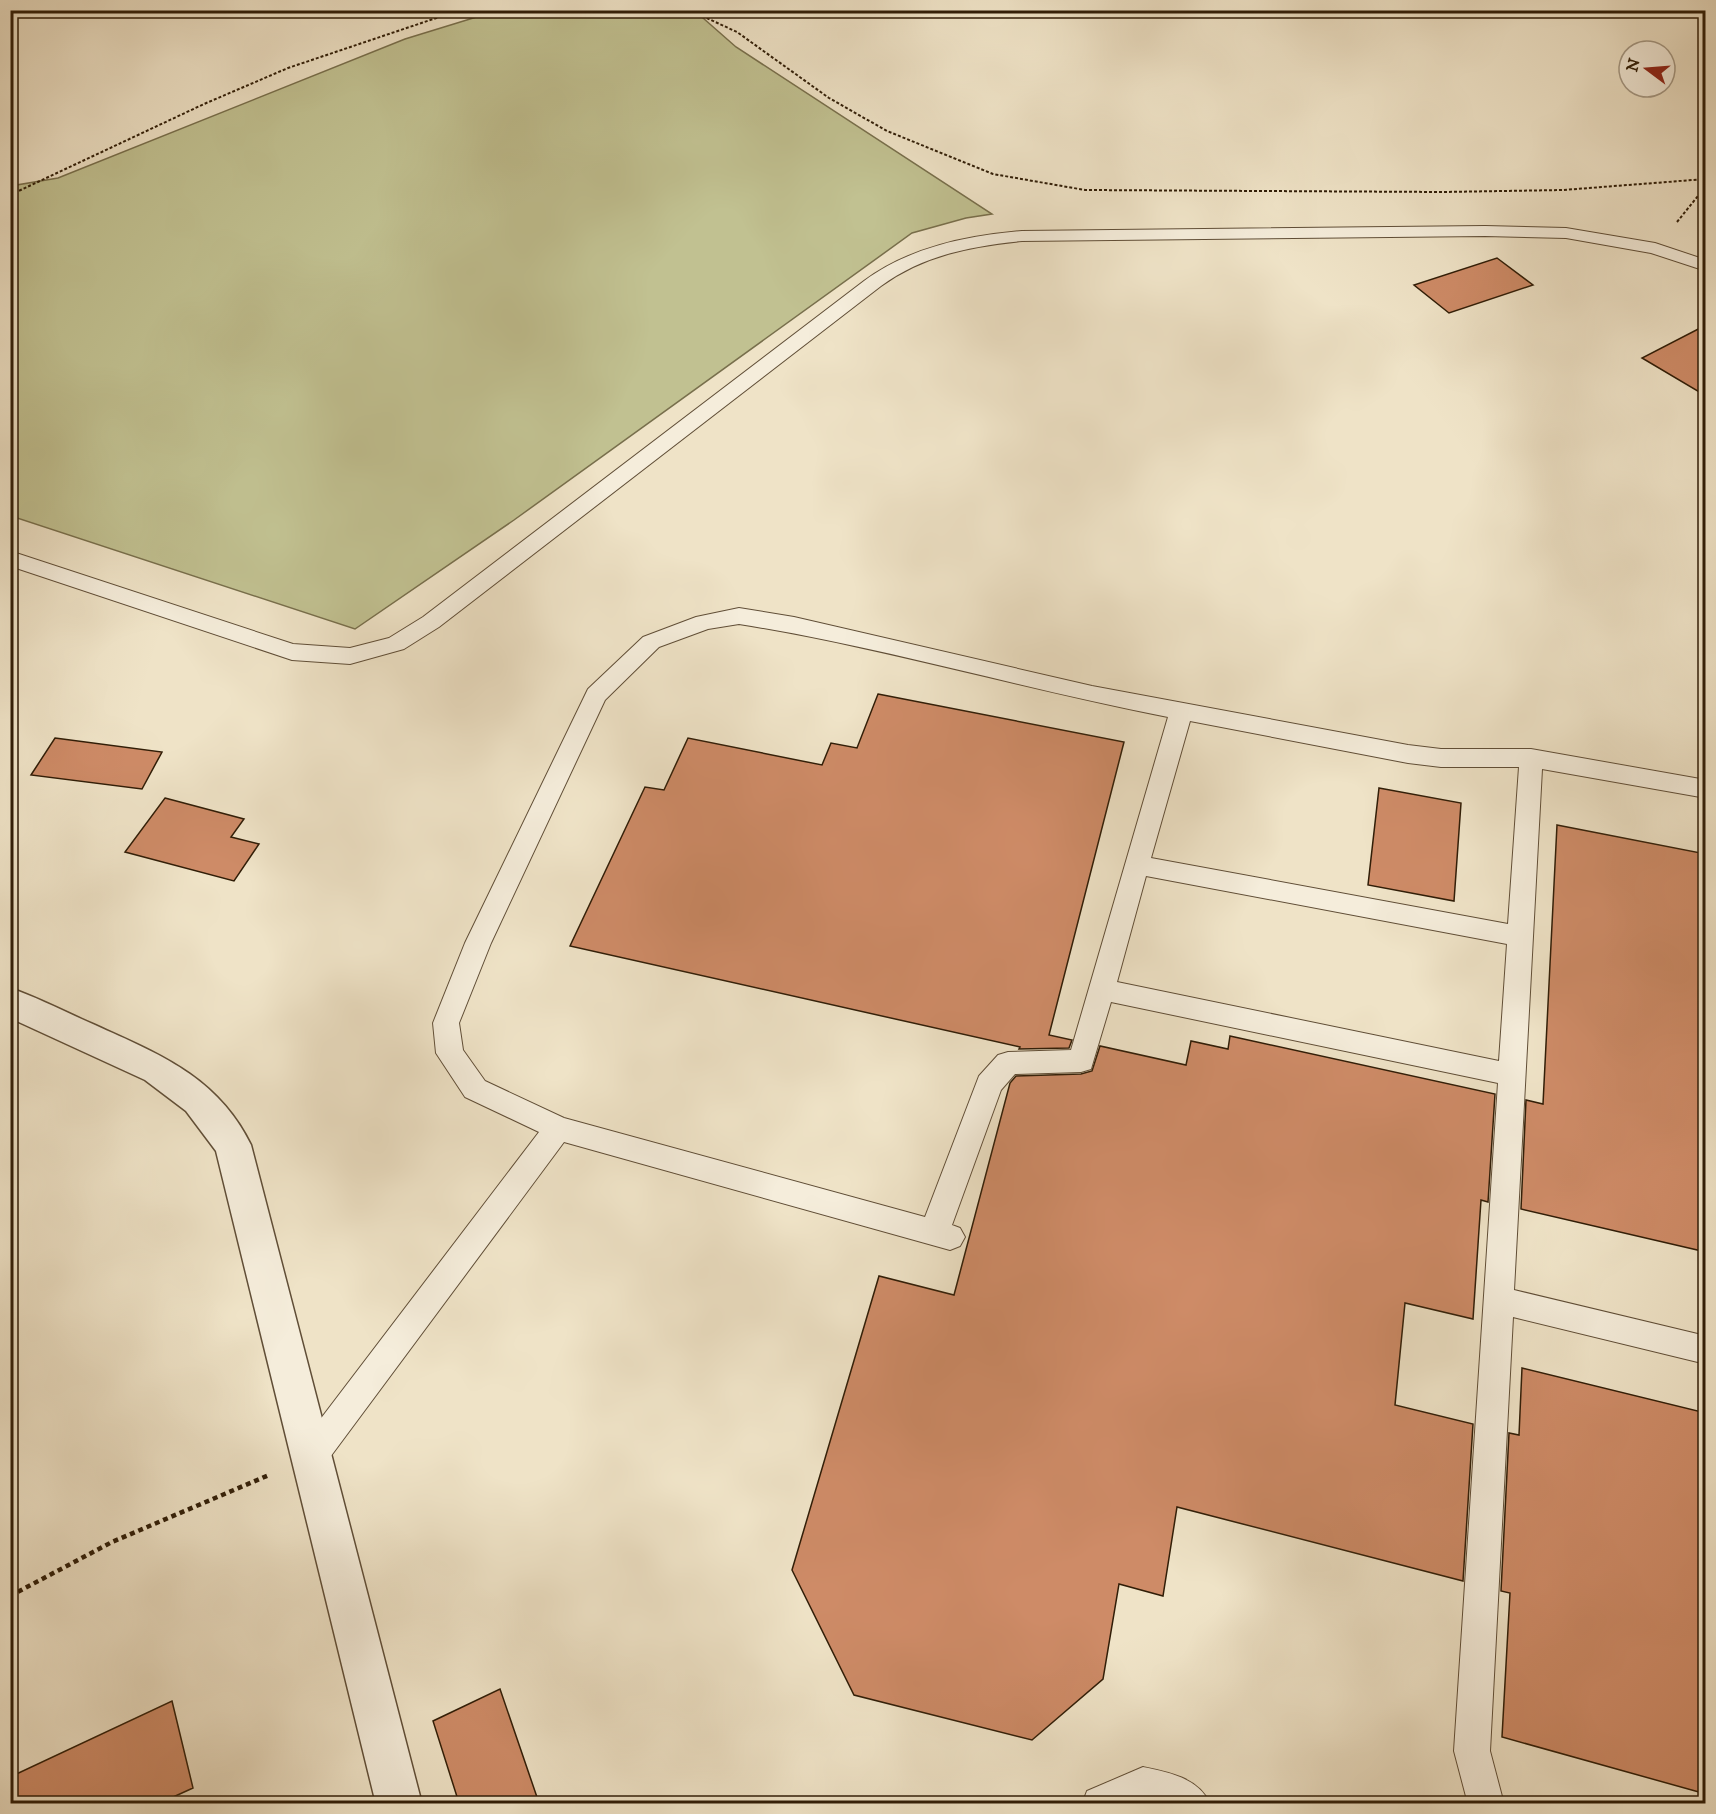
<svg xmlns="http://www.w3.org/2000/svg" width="1716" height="1814" font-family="'IM FELL DW Pica',serif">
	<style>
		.green { fill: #c1c191; stroke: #786f4c; stroke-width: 1.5 }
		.building { fill: #ce8b67; stroke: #301d07; stroke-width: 1.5 }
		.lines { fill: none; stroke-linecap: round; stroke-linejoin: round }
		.service-casing { stroke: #604e37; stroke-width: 2 }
		.minor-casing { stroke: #604e37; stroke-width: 3 }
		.path-far1 { stroke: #301d07; stroke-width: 2; stroke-dasharray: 3 2; stroke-linecap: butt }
		.path { stroke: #301d07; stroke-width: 4.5; stroke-dasharray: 5 4; stroke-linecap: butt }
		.service { fill: #f5eddb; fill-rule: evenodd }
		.minor { fill: #f5eddb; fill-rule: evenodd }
	</style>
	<rect width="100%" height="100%" fill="#efe3c7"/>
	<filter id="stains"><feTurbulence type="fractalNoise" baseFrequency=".00333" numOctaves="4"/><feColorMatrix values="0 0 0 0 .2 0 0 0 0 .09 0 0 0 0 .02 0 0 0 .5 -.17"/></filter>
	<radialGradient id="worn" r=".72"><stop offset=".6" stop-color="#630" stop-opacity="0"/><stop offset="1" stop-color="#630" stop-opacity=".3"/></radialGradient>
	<!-- green -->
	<path class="green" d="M496,11H695L736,47L992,214L966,218L912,233L514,520L355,629L11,516V186L58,178L405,39Z"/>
	<!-- building -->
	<path class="building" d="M1497,258L1533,285L1449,313L1414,285Z
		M1706,325V396L1642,358Z
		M878,694L1124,742L1049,1035L1072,1040L1069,1048L1019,1049L1020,1047L570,946L645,787L664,790L688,738L822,765L831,743L857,748Z
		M55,738L162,752L142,789L31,775Z
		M1379,788L1461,803L1454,901L1368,885Z
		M165,798L244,819L231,837L259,844L234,881L125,852Z
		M1557,825L1706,854V1252L1521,1209L1526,1100L1543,1104Z
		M1230,1036L1495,1094L1488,1202L1481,1200L1473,1319L1405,1303L1395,1405L1473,1424L1463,1581L1177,1507L1163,1596L1119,1584L1103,1679L1032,1740L854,1695L792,1570L879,1276L954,1295L1010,1083L1016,1076L1081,1074L1092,1071L1100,1046L1186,1065L1191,1041L1228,1049Z
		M1522,1368L1706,1413V1794L1502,1737L1510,1593L1501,1591L1509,1433L1519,1435Z
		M500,1689L539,1803H459L433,1721Z
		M172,1701L193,1788L160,1803H10V1777Z"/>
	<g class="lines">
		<defs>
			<path id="service" d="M1485,226L1566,228L1655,243L1706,260V271L1651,253L1566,238L1485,236L1022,241C972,246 923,255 881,286L439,627L404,649L350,664L292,660L10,566V551L293,644L350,648L389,638L423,617L864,281C910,247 966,236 1022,231Z
				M739,608L794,617L1092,686L1408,745L1441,749H1531L1706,780V798L1542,769L1514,1290L1706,1336V1364L1513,1317L1490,1751L1504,1804H1468L1454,1751L1498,1083L1111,1002L1091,1069L1081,1072L1015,1074L1001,1090L952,1225L960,1228L965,1237L960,1246L950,1250L564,1142L322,1468L311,1472L300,1468L295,1457L300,1446L539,1132L465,1097L436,1053L433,1023L465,943L588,689L643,637L696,617ZM739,624C883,647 1024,689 1168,717L1071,1050L1008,1052L998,1055L979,1076L925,1217L564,1118L485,1081L463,1050L459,1023L491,943L605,700L659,647L708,629ZM1190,721L1408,763L1441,767H1519L1508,924L1151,858ZM1146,876L1507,944L1499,1061L1117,982Z
				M1143,1767C1168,1772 1199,1778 1210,1804H1082L1087,1791Z"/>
			<path id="minor" d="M10,988C39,998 67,1013 95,1025C159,1054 218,1077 251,1145L422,1804H376L216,1151L186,1111L145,1080L10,1018Z"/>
		</defs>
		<!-- service casing -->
		<use href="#service" class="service-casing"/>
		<!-- minor casing -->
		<use href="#minor" class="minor-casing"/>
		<!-- path-far1 -->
		<path class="path-far1" d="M678,10L700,15L737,32L829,98L887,131L993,174L1085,190L1443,192L1563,190L1706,179
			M10,195L204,104L288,68L460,10
			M1677,222L1706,186"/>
		<!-- path -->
		<path class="path" d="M10,1596L112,1542L269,1475"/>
		<!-- service -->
		<use href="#service" class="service"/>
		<!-- minor -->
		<use href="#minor" class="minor"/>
	</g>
	<!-- margin -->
	<rect width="1716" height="1814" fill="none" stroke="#efe3c7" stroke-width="36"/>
	<rect x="12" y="12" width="1692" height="1790" fill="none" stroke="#301d07" stroke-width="3"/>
	<rect x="18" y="18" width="1680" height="1778" fill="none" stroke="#301d07" stroke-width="1.5"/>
	<!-- north arrow -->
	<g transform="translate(1647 69) rotate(286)"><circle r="28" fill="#f5eddb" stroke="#a69a86" stroke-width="1.5"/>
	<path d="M0-4.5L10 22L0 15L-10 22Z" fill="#8f2418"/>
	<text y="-9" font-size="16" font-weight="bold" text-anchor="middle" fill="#301d07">N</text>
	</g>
	<rect width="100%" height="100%" filter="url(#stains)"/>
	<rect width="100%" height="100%" fill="url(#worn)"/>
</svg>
